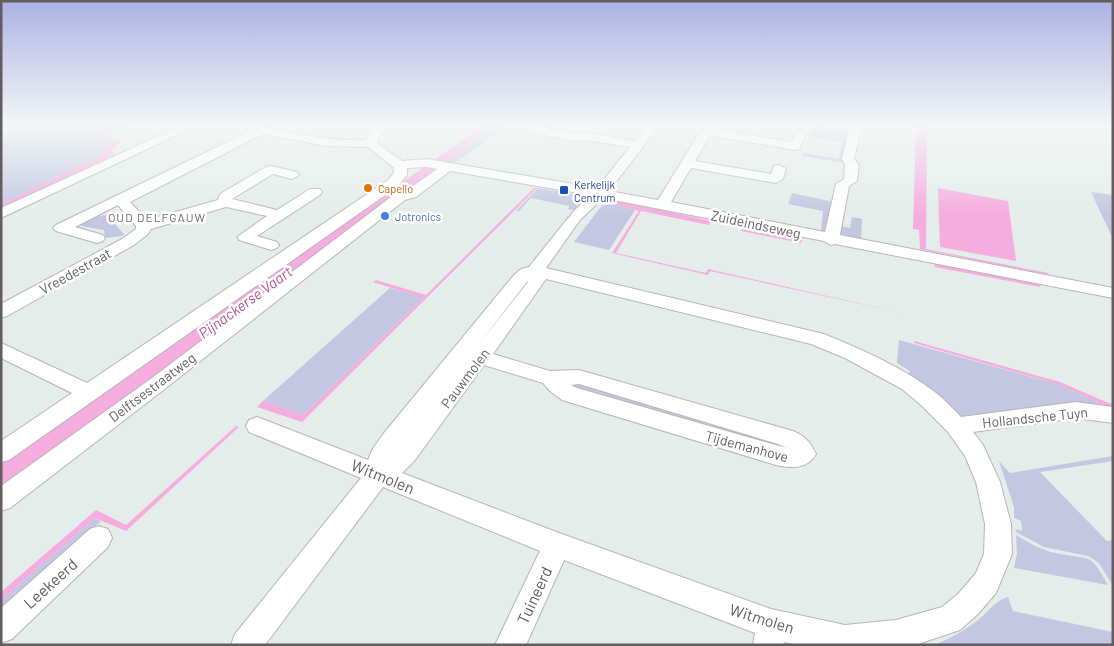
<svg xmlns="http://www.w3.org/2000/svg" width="1114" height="646" font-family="Barlow,sans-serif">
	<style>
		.green { fill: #c3c7e1 }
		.water { fill: #f5acdf }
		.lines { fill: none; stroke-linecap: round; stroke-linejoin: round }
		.minor-casing { stroke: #b9b4b7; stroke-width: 2 }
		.minor { fill: #fff; fill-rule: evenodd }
		.food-dot { fill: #e8710a; stroke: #fff; stroke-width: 2 }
		.transit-dot { fill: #1a4fb4; stroke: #fff; stroke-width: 2 }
		.shop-dot { fill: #3f7fe0; stroke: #fff; stroke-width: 2 }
		.labels { text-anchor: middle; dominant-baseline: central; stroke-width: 5; stroke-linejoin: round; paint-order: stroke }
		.far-transit-label { font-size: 11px; fill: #164399; stroke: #fff; text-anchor: start }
		.far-food-label { font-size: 11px; fill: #c56008; stroke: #fff; text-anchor: start }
		.far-shop-label { font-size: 11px; fill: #366cbe; stroke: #fff; text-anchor: start }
		.far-neighbourhood-label { font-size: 12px; letter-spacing: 1px; fill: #756d72; stroke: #fff }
		.street-label { font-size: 14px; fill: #635c60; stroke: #fff }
		.water-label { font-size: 15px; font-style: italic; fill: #b55290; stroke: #fff }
		.near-street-label { font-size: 16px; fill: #635c60; stroke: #fff }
	</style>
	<rect width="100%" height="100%" fill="#e4edea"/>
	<!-- green -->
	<path class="green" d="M1,126H118L93,137L110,142L103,147L102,155L1,204Z
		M496,126H505L458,161L451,163L445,162Z
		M812,126L842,129L849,133L847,163L802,156L804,153L839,159L842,142L809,136Z
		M538,188L579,195L576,198L583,199L574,210L568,209L569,206L531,198L519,211H516Z
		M1091,192L1113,195V239Z
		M792,193L834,202L826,233L821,232L823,211L788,204Z
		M606,200L614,202L613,204L635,210L609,250L574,242Z
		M106,215L124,234L122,236L105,238L104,230L81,226L83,221L88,218Z
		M852,217L862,219L861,240L840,236L841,226L850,228Z
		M390,288L424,297L303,415L263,401Z
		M899,340L1060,385L1113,409L963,419L908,374L910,371L897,363Z
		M574,381L766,440V445L570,391L569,382Z
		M1113,456V461L1040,472L1107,541L1113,540V586L1099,563L1088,556L1044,547L1016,532L1015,529L1022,531L1021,521L1014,518V507L999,461L1010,473Z
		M95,518L101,521L1,618V600Z
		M1016,535C1028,542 1042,551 1056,553C1091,561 1089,550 1108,585L1014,568L1017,553Z
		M1008,597L1013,611L1113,632V645H935C950,638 964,631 977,621C988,613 994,601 1008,597Z"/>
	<!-- water -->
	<path class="water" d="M118,126H127L105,136L122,141L111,151L115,154L1,209V204L102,155L100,150L110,142L93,137Z
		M483,126H496L333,243L1,489V460Z
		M916,126H927L926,249L1048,273L1049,275L920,249L919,230L913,229Z
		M534,188H537L302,422L257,407L263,401L303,415L423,298L373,282L376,280L426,295Z
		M938,188L1008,201L1016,261L940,247Z
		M615,200L711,221L709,225L641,211L616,253L706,273L708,269L902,313L710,271L708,275L612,253L639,211L612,204Z
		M743,228L802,240L801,243L741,231Z
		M934,264L1039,283L1040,287L935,267Z
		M914,341L1060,382L1113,405V409L1060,385L914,343Z
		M236,426L239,427L126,531L95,518L1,600V592L96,510L126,525Z"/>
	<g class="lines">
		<defs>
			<path id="minor" d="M181,126H196L1,218V208Z
				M247,126C264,126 280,131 296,134C319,138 342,141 366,140C370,128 379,126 391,126L379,137L377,143L402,161L427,159L597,188L630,147L585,140L573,141L517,129L511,126H535L573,133L585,132L635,141L647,126H659L609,191L658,200L700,132L708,130L710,126H722L719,130L791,142L796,132L800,131L806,135L799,149L795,150L713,136L709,137L695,161L771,174L774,166L779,165L786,169L783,179L776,183L691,168L671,202L825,232L836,184L844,179L845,165L842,159L850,126H862L854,159L859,165L857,181L849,186L840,235L1113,288V298L835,244L831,245L824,241L603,198L580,220L546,268L824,334C862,350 903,367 936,393C945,400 953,409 961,417L1076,402L1113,407V423L1076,418L973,432L983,445L1000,482L1011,524L1012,554L996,593L978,614L960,630L915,645H798L784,642L783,645H753L755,633L564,560L526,645H495L540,551L383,487L265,645H231L235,634L361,478L249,432L246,426L249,420L257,417L265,420L368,460L372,450L384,433L514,275L521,269L529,267L568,218L570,217L572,213L590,195L450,171L416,197L405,200L166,388L10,508L1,511V486L152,378L395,194L406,191L437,169L427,167L407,168V175L398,186L9,460L1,462V441L72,393L1,358V343L87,383L388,180L393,174L394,168L368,147L326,146L263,134L130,202L147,220L218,200L220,194L266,167L271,166L297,172L299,175L292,179L273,174L232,199L277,210L310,189H320L322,192L320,195L257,236L277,242L279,245L277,248L271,250L239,240L237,237L267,216L226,207L151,229L148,234L134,245L7,316L1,318V304L122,239L136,229V226L118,205L75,227L103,235L105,238L103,241L97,243L56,231L53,228L56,225L250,131L245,128ZM546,279L811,344L845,358L902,389L921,405L948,432L965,456L976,482L985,524L984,554L976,573L958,594L942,607L896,620L845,625L771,609L559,533L402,473L415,460L484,365L543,383L550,391L562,400L776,465C791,468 807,470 816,454C810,442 805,436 793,431L579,370L550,371L493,354ZM528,281V282L475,349L526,283ZM579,384L778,444L786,448L577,388L571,385Z
				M99,526L108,529L112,538L108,547L12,639L1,643V608L90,529Z"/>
		</defs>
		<!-- minor casing -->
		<use href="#minor" class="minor-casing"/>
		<!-- minor -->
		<use href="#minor" class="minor"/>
	</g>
	<!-- sky -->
	<linearGradient id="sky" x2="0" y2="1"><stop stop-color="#adb1e4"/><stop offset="0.58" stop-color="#f3f7f6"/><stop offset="1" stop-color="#f3f7f6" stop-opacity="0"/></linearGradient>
	<rect width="1114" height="216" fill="url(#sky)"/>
	<!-- markers -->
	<circle class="food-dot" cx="368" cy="188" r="5"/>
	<rect class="transit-dot" x="559" y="185" width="10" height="10" rx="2.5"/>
	<circle class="shop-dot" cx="385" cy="216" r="5"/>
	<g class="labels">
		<!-- far-transit labels -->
		<g class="far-transit-label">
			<text x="574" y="184">Kerkelijk<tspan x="574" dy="13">Centrum</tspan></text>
		</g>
		<!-- far-food labels -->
		<g class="far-food-label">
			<text x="378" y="188">Capello</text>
		</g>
		<!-- far-shop labels -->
		<g class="far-shop-label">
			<text x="395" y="216">Jotronics</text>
		</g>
		<!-- far-neighbourhood labels -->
		<g class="far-neighbourhood-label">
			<text x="157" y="217">OUD DELFGAUW</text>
		</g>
		<!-- street labels -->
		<g class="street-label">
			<text transform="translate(756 224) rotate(12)">Zuideindseweg</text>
			<text transform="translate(75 271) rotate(-29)">Vreedestraat</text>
			<text transform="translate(465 378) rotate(-53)">Pauwmolen</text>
			<text transform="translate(152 387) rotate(-37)">Delftsestraatweg</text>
			<text transform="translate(1035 417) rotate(-6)">Hollandsche Tuyn</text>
			<text transform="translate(747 446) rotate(15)">Tijdemanhove</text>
		</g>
		<!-- water labels -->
		<g class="water-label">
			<text transform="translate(245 302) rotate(-36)">Pijnackerse Vaart</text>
		</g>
		<!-- near-street labels -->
		<g class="near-street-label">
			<text transform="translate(383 476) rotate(22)">Witmolen</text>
			<text transform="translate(50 583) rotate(-42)">Leekeerd</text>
			<text transform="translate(534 595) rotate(-65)">Tuineerd</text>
			<text transform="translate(762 618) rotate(17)">Witmolen</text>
		</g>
	</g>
	<!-- border -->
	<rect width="1114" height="646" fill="none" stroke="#635c60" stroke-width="5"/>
</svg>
